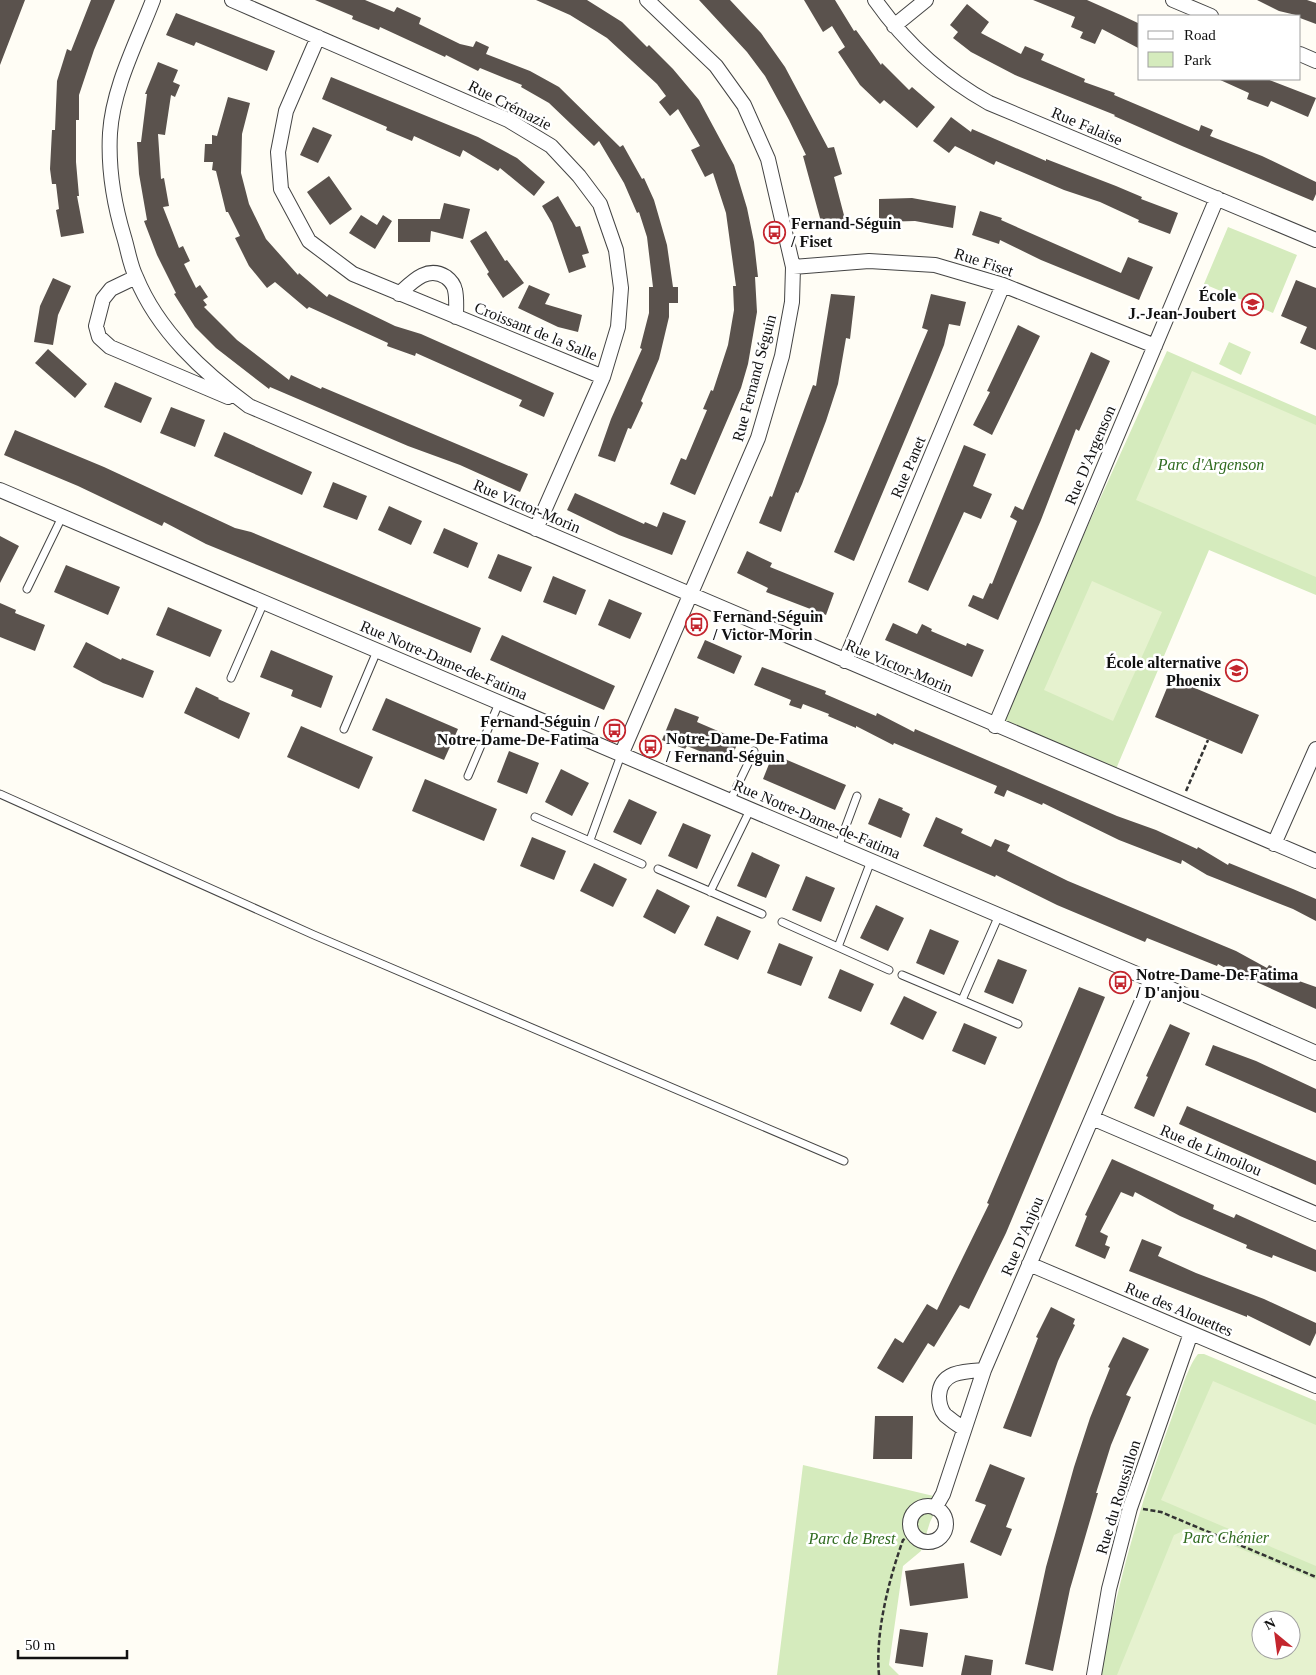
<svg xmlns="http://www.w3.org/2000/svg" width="1316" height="1675" font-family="Georgia,serif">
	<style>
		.green { fill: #d5ebbd; fill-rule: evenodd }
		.pitch { fill: #e6f2cf; fill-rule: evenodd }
		.building { fill: #5a524d }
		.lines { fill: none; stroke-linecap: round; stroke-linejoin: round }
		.lane-casing { stroke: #444; stroke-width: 9 }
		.street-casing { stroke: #444; stroke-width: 16 }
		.path { stroke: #333; stroke-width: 2.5; stroke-dasharray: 5 2.5; stroke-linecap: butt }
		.lane { stroke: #fff; stroke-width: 7 }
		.street { stroke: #fff; stroke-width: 14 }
		.labels { text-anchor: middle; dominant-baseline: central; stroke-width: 5; stroke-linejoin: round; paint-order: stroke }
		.street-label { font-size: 16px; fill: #111; stroke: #fff }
		.poi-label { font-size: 16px; font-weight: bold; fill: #111; stroke: #fff; text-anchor: start }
		.park-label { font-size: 16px; font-style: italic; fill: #2f6b1f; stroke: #fff }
	</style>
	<rect width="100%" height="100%" fill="#fffdf5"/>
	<!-- green -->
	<path class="green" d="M1228,227L1297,255L1273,313L1204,284Z
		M1229,342L1251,352L1241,375L1219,364Z
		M1167,351L1316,416V595L1209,550L1116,769L998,724Z
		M1198,1354H1204L1316,1401V1675H1101C1116,1587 1141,1501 1172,1417C1179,1399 1186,1369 1198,1354ZM1261,1620H1291V1650H1261Z
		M803,1465L942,1498L930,1522L921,1551L903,1566L889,1665L899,1675H777Z"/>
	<!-- pitch -->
	<path class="pitch" d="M1192,371L1316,425V577L1136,500Z
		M1092,581L1162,612L1113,721L1044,690Z
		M1213,1381L1316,1425V1566L1161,1500Z
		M1190,1528L1316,1580V1675H1117L1174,1535ZM1261,1620H1291V1650H1261Z"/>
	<!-- building -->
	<path class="building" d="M0,0H25L0,65Z
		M91,0H115L94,50L79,95V120H76V162L79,196H77L84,233L61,237L56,210L59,209L56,184H52L50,169L52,130H55L57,81L67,49L71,51Z
		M315,0H365L394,12L397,7L421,18L419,24L460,44L473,47L476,41L489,47L486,54L530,71L559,87L620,147L623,145L642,179L644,178L654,200L667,245L673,287H678V303H669V317L659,359L641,401L643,403L631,429L628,428L615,462L598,456L611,419L642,349L640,348L649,313V287H653L647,237L639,212L637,213L624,183L599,141L594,146L549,103L521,87L522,85L480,68L478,71L446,55L445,57L380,27L379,30L352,19L353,16Z
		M536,0H587L622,22L647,47L649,45L673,69L699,100L734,165L747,208L754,242L758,277H755L757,312L748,364L741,388L695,495L670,484L681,458L686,460L707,410L703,409L711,390L713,391L728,345L734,310L733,286H736L726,213L713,173L705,177L691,150L700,146L678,109L670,116L659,102L666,96L657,84L607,38L570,15Z
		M699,0H730L761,33L785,67L828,148L834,147L842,174L834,177L846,223L823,229L803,156L806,155L789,120L765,76L747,52Z
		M804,0H835L854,31L856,30L881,65L882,63L909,90L912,87L935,107L917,128L884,100L880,104L860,85L838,52L845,47L832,26L823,32Z
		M1033,0H1087L1123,16L1140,24V49L1102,29L1095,44L1080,38L1083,32L1071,27L1075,17Z
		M1257,0H1307L1316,3V24L1300,18V16L1279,11Z
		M967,4L989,22L981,33L1021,54L1025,46L1044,54L1041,60L1085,79L1084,82L1115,93L1114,95L1199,131L1201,125L1213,130L1210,136L1262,156L1316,182V194L1313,201L1182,146L1114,116L1115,115L1015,75L971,52L953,38L958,32L950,25Z
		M176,13L275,51L267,71L196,42L194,46L166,35Z
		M158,62L178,70L173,82L180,85L175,97L171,95L165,135L158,134L161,179L164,178L169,206L163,207L179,248L183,246L190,261L184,264L196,288L200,285L208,297L203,300L207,305L204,307L237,340L289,380L291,375L321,389L322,387L528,474L520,492L460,465L408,446L270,387L269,389L216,348L195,327L174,294L176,293L157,255L144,221L147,220L139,174L137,142H141L147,94H145Z
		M331,77L478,137L517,158L545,182L534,196L500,168L498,171L463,150L460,157L414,136L412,141L386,130L387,127L322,99Z
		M1218,79H1267L1316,98L1308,117L1271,101L1268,107L1247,99L1249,93Z
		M228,97L250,103L242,134L241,173L249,204L266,239L298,275L299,273L327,297L329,294L395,326L421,334L554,393L544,417L519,406L522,400L416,353L415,356L387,346L388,343L309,307L307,309L275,282L267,288L249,266L235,238L240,236L228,212H226L216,171L212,170L213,162H204L205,144H212V135L217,136Z
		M951,117L971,132L972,129L1046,161V159L1116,186L1142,197L1141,199L1178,213L1170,234L1138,222L1139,220L1100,202L1064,190L996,161L994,165L955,146L949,153L933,141Z
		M313,127L332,135L318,163L300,155Z
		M329,176L352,209L330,225L307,192Z
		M558,196L576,227L580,226L589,253L582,255L586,267L569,273L552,223L542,206Z
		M912,198L956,206L953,228L915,221L879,222V199Z
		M444,203L470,209L463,239L431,231L430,242H398V219H440Z
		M980,211L1002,218L1001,220L1121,273L1128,257L1153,267L1139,300L1041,260L1000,240L999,244L972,235Z
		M361,215L377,225L383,215L392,221L375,249L349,233Z
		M486,231L505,261L507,260L524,283L503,298L487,274L489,272L470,241Z
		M53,278L71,286L58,315L53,345L34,342L40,306Z
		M1296,280L1316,288V350L1300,343L1307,327L1281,316Z
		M529,285L550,294L545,304L582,315L578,332L558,327L518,308Z
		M831,294L855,296L850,339L846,338L838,384L826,421L802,484L798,493L796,492L781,532L759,523L770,496L772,497L813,385L816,386Z
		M931,294L966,302L960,326L949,324L944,345L932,375L854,561L834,552L928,330L922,328Z
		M1018,325L1040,336L992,435L973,425L990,392L987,391Z
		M48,349L87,384L75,398L35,363Z
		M1091,352L1110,361L1079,431L1076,429L1041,520L998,620L968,606L973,595L983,599L990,583L992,584L1017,521L1010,517L1015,506L1023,510Z
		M115,382L152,398L141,423L104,407Z
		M171,407L205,420L195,447L160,433Z
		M15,430L104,467L235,528L251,532L481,628L471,653L206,544L164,522L162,526L78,486L4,455Z
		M224,432L312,472L302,495L214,456Z
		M964,445L986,454L973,486L992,494L981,519L964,512L928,591L908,582Z
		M333,482L367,496L357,520L323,507Z
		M575,493L644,524L645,522L657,527L663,512L686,521L672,555L619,535L567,510Z
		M389,506L422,521L411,545L378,530Z
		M444,528L478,543L468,568L433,553Z
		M0,536L19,546L0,583Z
		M747,551L772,563L770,567L834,593L826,615L766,592L768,588L737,573Z
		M498,554L532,567L521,592L488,578Z
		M66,565L120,587L108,615L54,592Z
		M553,576L586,590L576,615L543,602Z
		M609,599L642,613L630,639L598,625Z
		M0,603L16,610L15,613L45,625L35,651L0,637Z
		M168,607L222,630L210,657L156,635Z
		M893,623L917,634L922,624L932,629L931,631L966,646L967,643L984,650L972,677L885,640Z
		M502,635L615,686L604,710L490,660Z
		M705,640L742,656L734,674L697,658Z
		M86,642L121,660L122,658L154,671L143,698L103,683L73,667Z
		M271,650L333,676L321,708L291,696L293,690L260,677Z
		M762,667L826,691L825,694L876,716L877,713L914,732L915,729L1117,816L1156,830L1197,849L1198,847L1228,865L1229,863L1293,889L1316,899V921L1293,909L1207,875L1182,860L1181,864L1119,840L1043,803L1042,805L1007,790L1004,797L994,793L997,786L894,743L893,745L856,726V728L828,716L829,714L803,704L801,709L789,705L791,700L754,685Z
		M1171,678L1259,715L1242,754L1155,717Z
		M196,687L219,698L218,699L250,713L239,739L184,713Z
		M386,698L458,729L444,760L372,730Z
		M675,708L699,717L697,722L739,740L729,763L687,746L685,749L662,740Z
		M301,726L373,757L359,789L287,757Z
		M509,751L539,763L527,794L497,782Z
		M773,754L846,785L835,810L763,779Z
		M561,769L589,783L572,816L545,802Z
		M425,779L497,809L484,841L412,811Z
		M879,798L903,808L902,810L910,814L901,838L868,824Z
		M629,799L657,812L641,845L613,832Z
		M936,817L963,829L961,833L991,847L995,839L1010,845L1007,851L1068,881L1236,951L1267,968L1269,965L1299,981L1316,987V1009L1252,980L1251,982L1218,964L1217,966L1147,938L1145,942L1057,905L996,875L995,877L923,846Z
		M683,823L711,835L697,869L668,856Z
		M532,837L566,851L554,880L520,866Z
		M752,852L780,865L766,898L737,886Z
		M594,863L627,879L613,907L580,891Z
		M806,876L835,888L821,922L792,910Z
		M657,889L690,906L675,934L643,917Z
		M876,905L904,918L888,951L860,938Z
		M717,916L751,931L738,960L704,945Z
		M930,929L959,941L944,975L916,963Z
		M779,943L813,957L801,986L767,973Z
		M998,959L1027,970L1013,1004L984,992Z
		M840,969L874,984L861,1012L828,998Z
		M1079,987L1105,997L1006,1233L969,1309L960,1305L934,1347L928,1343L903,1383L877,1368L895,1338L903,1343L927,1304L937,1310L989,1204L987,1203Z
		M904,996L937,1012L923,1040L890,1024Z
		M964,1023L997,1037L985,1065L952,1051Z
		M1170,1024L1190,1033L1154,1117L1134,1108L1148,1077L1146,1076Z
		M1213,1045L1256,1061L1316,1089V1113L1205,1065Z
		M1187,1106L1316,1161V1185L1179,1124Z
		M1112,1159L1214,1205L1213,1209L1234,1218L1236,1214L1316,1250V1272L1273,1255L1272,1258L1246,1248L1247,1245L1180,1216L1135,1192L1133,1197L1121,1192L1100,1232L1108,1236L1105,1245L1110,1247L1105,1259L1075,1246L1087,1216L1085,1215Z
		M1142,1239L1162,1247L1158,1256L1196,1273L1264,1299L1316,1323V1333L1310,1346L1247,1315V1317L1129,1271Z
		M1051,1307L1075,1319L1073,1324L1075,1325L1058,1361L1031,1437L1003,1428L1038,1338L1036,1337Z
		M1123,1337L1149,1349L1126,1395L1131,1397L1111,1445L1096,1493H1098L1070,1589L1053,1671L1025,1664L1046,1567L1074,1467L1090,1418L1110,1368L1108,1367Z
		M875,1416H913L912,1459H873Z
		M990,1464L1025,1478L1006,1527L1012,1529L1001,1556L970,1542L986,1505L975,1501Z
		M964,1563L968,1598L910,1606L905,1571Z
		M900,1629L928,1633L923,1667L895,1663Z
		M965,1655L993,1660L991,1675H961Z"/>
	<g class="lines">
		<defs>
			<path id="lane" d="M27,589L62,517
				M231,678L264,602
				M344,729L377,651
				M468,776L499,703
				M0,794L314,935L844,1161
				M730,801L754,751
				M535,817L642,864
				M590,840L621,755
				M838,847L857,796
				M658,869L762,914
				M710,892L750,810
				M782,922L889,970
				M838,947L871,861
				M902,975L1018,1024
				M962,1000L999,915"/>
			<path id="street" d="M153,0C137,42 113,87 110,133C108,168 114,204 124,237C128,250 130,265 136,277C158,331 203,372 249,406L1316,861
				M232,0L508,120L551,146L579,176L600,204L616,250L621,288L618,327L603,377L536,529
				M875,0C906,44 942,77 989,103L1316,240
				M1173,0L1211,16
				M894,26L926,0
				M318,37L286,111L278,152L281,189L309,241L353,274L603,377
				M1300,54L1316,61
				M793,267L869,261L935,265L1003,285L1155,346
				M136,277L111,289L103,299L96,326L99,337L110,347L228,397
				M399,294C412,282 427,265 446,277C450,280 454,285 455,290C457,298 456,309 456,317
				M0,490L1151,980L1316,1053
				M845,661L1003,285
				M995,726L1217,198
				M621,755L758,438L782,356L792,302L793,267L768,159L744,105L716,66L647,0
				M1274,844L1316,749
				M1092,1118L1316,1214
				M1029,1264L1316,1386
				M964,1429C958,1425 951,1420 945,1415C941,1410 939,1403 939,1396C940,1371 965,1371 984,1370
				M910 1524a18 18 0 1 1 36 0a18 18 0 1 1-36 0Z
				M935,1508L943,1494L984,1370L1151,980
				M1094,1675L1109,1589L1130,1508L1191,1333"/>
		</defs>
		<!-- lane casing -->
		<use href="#lane" class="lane-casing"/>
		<!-- street casing -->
		<use href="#street" class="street-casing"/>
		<!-- path -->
		<path class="path" d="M1186,791L1208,740
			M1143,1509L1161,1512L1316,1577
			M879,1675C875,1633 889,1579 903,1540L913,1534"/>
		<!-- lane -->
		<use href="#lane" class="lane"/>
		<!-- street -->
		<use href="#street" class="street"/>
	</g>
	<!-- icons -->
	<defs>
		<symbol id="bus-ring" viewBox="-11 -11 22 22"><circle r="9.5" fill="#fff" stroke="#c4262e" stroke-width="1.5"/><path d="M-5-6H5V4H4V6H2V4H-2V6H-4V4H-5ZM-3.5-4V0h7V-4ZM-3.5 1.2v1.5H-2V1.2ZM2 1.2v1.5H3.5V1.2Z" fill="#c4262e"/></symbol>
		<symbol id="school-ring" viewBox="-11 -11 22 22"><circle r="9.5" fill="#fff" stroke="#c4262e" stroke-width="1.5"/><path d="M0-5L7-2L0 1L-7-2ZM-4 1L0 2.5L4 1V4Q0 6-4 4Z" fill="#c4262e"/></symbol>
	</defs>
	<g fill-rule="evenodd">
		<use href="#bus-ring" x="762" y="220" width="25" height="25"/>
		<use href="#school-ring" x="1240" y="292" width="25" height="25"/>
		<use href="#bus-ring" x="684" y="612" width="25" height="25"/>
		<use href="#school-ring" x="1224" y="658" width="25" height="25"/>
		<use href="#bus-ring" x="602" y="718" width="25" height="25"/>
		<use href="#bus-ring" x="638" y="734" width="25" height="25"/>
		<use href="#bus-ring" x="1108" y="970" width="25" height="25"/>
	</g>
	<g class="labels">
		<!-- street labels -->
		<g class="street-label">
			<text transform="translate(510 105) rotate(27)">Rue Crémazie</text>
			<text transform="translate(1087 126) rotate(23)">Rue Falaise</text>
			<text transform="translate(984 262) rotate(18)">Rue Fiset</text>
			<text transform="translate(536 331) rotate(22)">Croissant de la Salle</text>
			<text transform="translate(754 378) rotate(-75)">Rue Fernand Séguin</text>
			<text transform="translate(1090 455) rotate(-67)">Rue D'Argenson</text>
			<text transform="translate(908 467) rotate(-67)">Rue Panet</text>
			<text transform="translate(527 506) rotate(23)">Rue Victor-Morin</text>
			<text transform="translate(444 660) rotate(23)">Rue Notre-Dame-de-Fatima</text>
			<text transform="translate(899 666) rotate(23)">Rue Victor-Morin</text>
			<text transform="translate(817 819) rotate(23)">Rue Notre-Dame-de-Fatima</text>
			<text transform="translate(1211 1150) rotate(23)">Rue de Limoilou</text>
			<text transform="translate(1022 1236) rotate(-67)">Rue D'Anjou</text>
			<text transform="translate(1179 1309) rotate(23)">Rue des Alouettes</text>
			<text transform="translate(1118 1497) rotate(-73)">Rue du Roussillon</text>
		</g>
		<!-- poi labels -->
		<g class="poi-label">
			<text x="791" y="223">Fernand-Séguin<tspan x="791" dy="18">/ Fiset</tspan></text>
			<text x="1236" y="295" text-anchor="end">École<tspan x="1236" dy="18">J.-Jean-Joubert</tspan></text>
			<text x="713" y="616">Fernand-Séguin<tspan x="713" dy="18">/ Victor-Morin</tspan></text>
			<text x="1221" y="662" text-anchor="end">École alternative<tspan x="1221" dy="18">Phoenix</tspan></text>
			<text x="599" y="721" text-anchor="end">Fernand-Séguin /<tspan x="599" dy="18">Notre-Dame-De-Fatima</tspan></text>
			<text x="666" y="738">Notre-Dame-De-Fatima<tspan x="666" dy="18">/ Fernand-Séguin</tspan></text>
			<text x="1136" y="974">Notre-Dame-De-Fatima<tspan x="1136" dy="18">/ D'anjou</tspan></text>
		</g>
		<!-- park labels -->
		<g class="park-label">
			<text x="1211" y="464">Parc d'Argenson</text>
			<text x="1226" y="1537">Parc Chénier</text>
			<text x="852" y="1538">Parc de Brest</text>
		</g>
	</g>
	<!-- legend -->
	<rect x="1138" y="15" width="162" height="65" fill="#ffffff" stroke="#a0a0a0"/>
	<rect x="1148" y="31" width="25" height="8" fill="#ffffff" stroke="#a0a0a0"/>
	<text x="1184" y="40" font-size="15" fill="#111111">Road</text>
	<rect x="1148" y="52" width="25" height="15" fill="#d5ebbd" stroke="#a0a0a0"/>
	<text x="1184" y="65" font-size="15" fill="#111111">Park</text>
	<!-- north arrow -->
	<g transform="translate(1276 1635) rotate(331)"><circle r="24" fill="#ffffff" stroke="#a0a0a0"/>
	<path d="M0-4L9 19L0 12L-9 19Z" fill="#c4262e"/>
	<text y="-8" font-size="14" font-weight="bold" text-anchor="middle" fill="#111111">N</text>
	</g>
	<!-- scale -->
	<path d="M18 1650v8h109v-8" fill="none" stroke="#111111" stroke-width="2.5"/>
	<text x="25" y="1650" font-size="15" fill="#111111" stroke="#ffffff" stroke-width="4" paint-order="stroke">50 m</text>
</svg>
